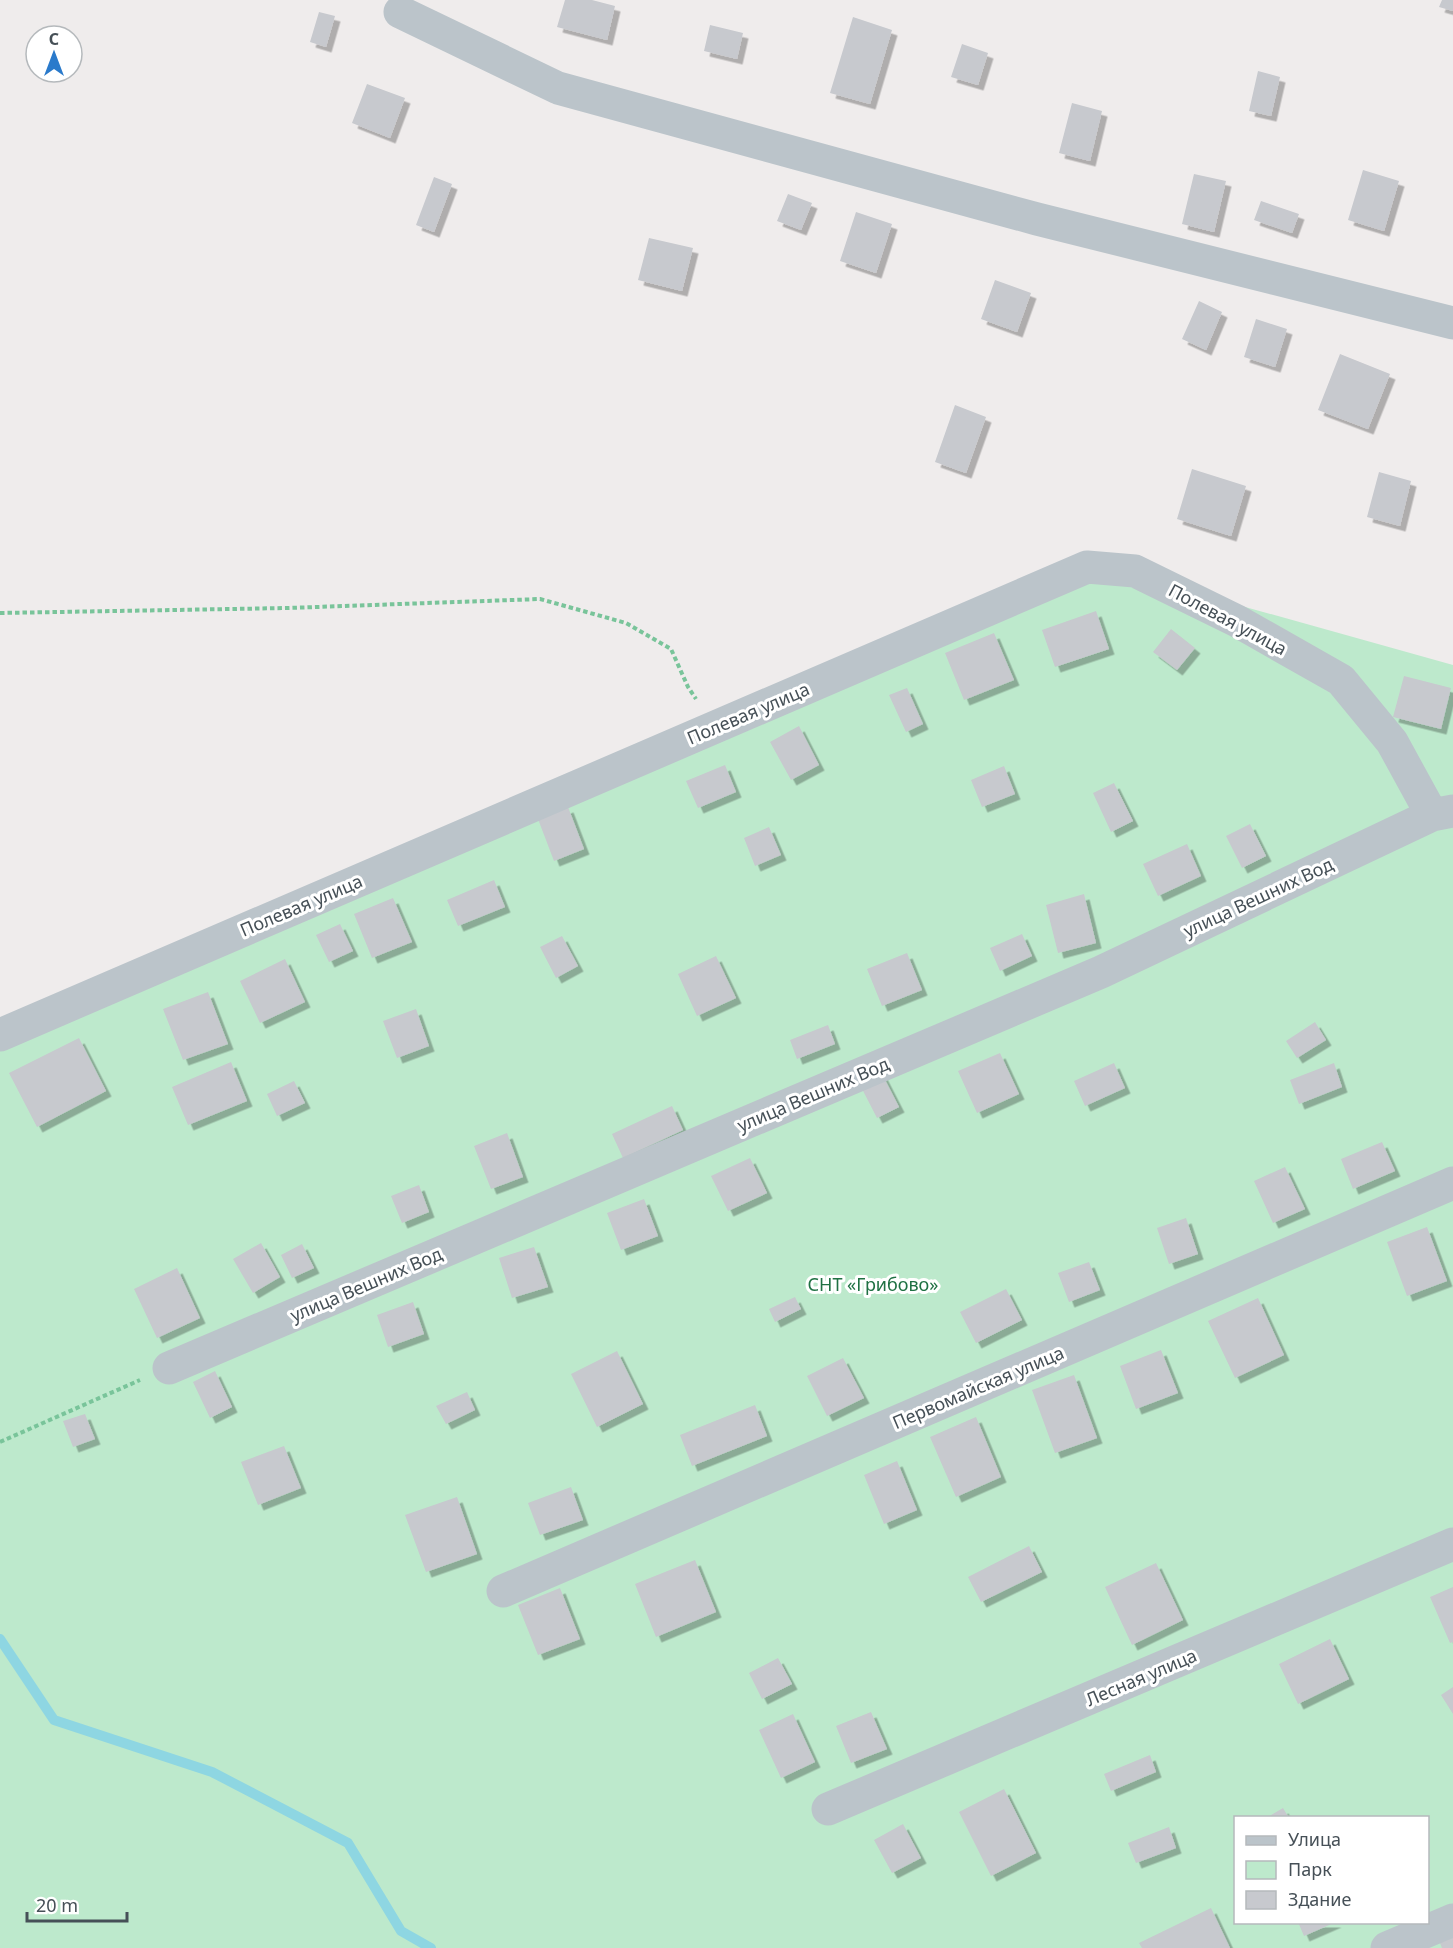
<svg xmlns="http://www.w3.org/2000/svg" width="1453" height="1948" font-family="'Noto Sans',sans-serif">
	<style>
		.green { fill: #bde9cc; fill-rule: evenodd }
		.lines { fill: none; stroke-linecap: round; stroke-linejoin: round }
		.stream { stroke: #8ed6e2; stroke-width: 10 }
		.building { fill: #c7c9ce; filter: url(#shadow) }
		.path { stroke: #79c49a; stroke-width: 4; stroke-dasharray: 4.5 3; stroke-linecap: butt }
		.minor { stroke: #bbc4ca; stroke-width: 33 }
		.labels { text-anchor: middle; dominant-baseline: central; stroke-width: 6; stroke-linejoin: round; paint-order: stroke }
		.street-label { font-size: 18px; fill: #465057; stroke: #fff }
		.park-label { font-size: 18px; fill: #1f7143; stroke: #fff }
	</style>
	<defs>
		<filter id="shadow"><feDropShadow dx="5.5" dy="5.5" stdDeviation="0" flood-color="#0004"/></filter>
	</defs>
	<rect width="100%" height="100%" fill="#efecec"/>
	<!-- green -->
	<path class="green" d="M1081,561L1453,665V1948H0V1028ZM1236,1818H1428V1922H1236Z"/>
	<g class="lines">
		<!-- stream -->
		<path class="stream" d="M0,1639L54,1720L212,1772L348,1843L401,1931L431,1948"/>
	</g>
	<!-- building -->
	<path class="building" d="M565,0H592L615,6L607,40L557,27Z
		M1442,0H1453V11L1439,7Z
		M319,12L335,16L326,47L310,42Z
		M853,17L892,30L870,104L830,93Z
		M710,25L743,33L737,59L704,51Z
		M962,44L988,53L978,85L951,77Z
		M1258,71L1280,77L1271,116L1249,111Z
		M367,84L405,98L390,138L352,123Z
		M1072,103L1102,111L1090,161L1059,153Z
		M1363,170L1399,181L1384,231L1348,220Z
		M1194,174L1226,181L1214,232L1182,224Z
		M434,177L452,184L434,232L416,225Z
		M788,194L812,203L801,230L777,221Z
		M1261,201L1299,214L1292,233L1254,220Z
		M856,212L892,224L876,273L840,261Z
		M649,238L693,248L682,291L638,280Z
		M995,280L1031,293L1017,332L981,319Z
		M1199,301L1222,312L1206,350L1182,339Z
		M1256,319L1287,329L1275,367L1244,357Z
		M1340,354L1390,374L1368,429L1318,410Z
		M955,405L986,417L966,473L935,462Z
		M1192,469L1246,486L1231,536L1177,519Z
		M1379,472L1411,481L1400,526L1367,517Z
		M1096,611L1109,649L1055,667L1042,630Z
		M1171,629L1195,648L1177,670L1153,652Z
		M994,633L1014,680L964,700L945,653Z
		M1404,676L1451,688L1441,729L1393,717Z
		M907,688L923,724L906,732L889,695Z
		M799,726L819,765L791,780L770,742Z
		M725,765L736,792L698,808L686,781Z
		M1004,766L1015,794L982,807L971,780Z
		M1114,783L1133,821L1111,832L1093,793Z
		M568,807L584,849L554,861L538,819Z
		M1250,824L1266,856L1242,868L1226,836Z
		M769,827L781,855L755,866L744,838Z
		M1187,844L1201,876L1158,896L1143,864Z
		M494,880L505,907L458,926L447,900Z
		M1084,894L1096,943L1058,953L1046,905Z
		M393,898L412,942L372,958L354,914Z
		M340,924L353,951L329,962L316,935Z
		M1022,934L1032,956L1000,971L990,948Z
		M562,936L578,966L556,978L540,947Z
		M907,953L922,990L882,1006L867,969Z
		M716,956L736,998L697,1016L678,974Z
		M285,959L305,1002L260,1023L240,981Z
		M208,992L228,1044L183,1060L163,1009Z
		M416,1009L429,1046L397,1058L383,1021Z
		M1315,1022L1326,1040L1297,1058L1286,1041Z
		M828,1025L835,1044L797,1059L790,1040Z
		M79,1038L106,1091L37,1127L9,1073Z
		M1000,1053L1019,1094L977,1113L958,1071Z
		M231,1062L247,1101L188,1125L172,1087Z
		M1114,1063L1125,1088L1085,1106L1074,1081Z
		M1334,1063L1342,1087L1299,1104L1290,1080Z
		M881,1072L899,1107L877,1118L859,1083Z
		M294,1081L305,1103L277,1116L267,1094Z
		M672,1106L683,1130L623,1158L612,1134Z
		M507,1133L523,1177L491,1189L474,1146Z
		M1382,1142L1395,1171L1353,1189L1341,1159Z
		M750,1158L767,1193L728,1211L711,1176Z
		M1285,1167L1305,1209L1273,1223L1254,1181Z
		M419,1185L429,1212L402,1223L391,1196Z
		M644,1199L658,1236L621,1250L607,1213Z
		M1186,1218L1198,1254L1169,1264L1157,1228Z
		M1427,1227L1447,1281L1407,1296L1387,1242Z
		M261,1243L280,1277L253,1293L233,1259Z
		M302,1244L314,1268L292,1278L281,1255Z
		M534,1247L548,1287L512,1298L499,1258Z
		M1089,1262L1100,1290L1069,1302L1058,1273Z
		M177,1268L200,1318L157,1338L134,1289Z
		M1006,1289L1022,1320L976,1343L960,1312Z
		M795,1297L801,1309L775,1322L769,1309Z
		M1258,1298L1284,1355L1235,1378L1208,1321Z
		M413,1302L424,1334L388,1347L377,1315Z
		M1161,1350L1178,1393L1136,1409L1120,1366Z
		M617,1351L643,1404L597,1427L571,1374Z
		M843,1358L864,1398L827,1416L807,1376Z
		M215,1371L232,1407L210,1418L193,1382Z
		M1074,1375L1097,1438L1055,1453L1032,1390Z
		M467,1392L475,1410L446,1424L436,1406Z
		M755,1405L767,1436L692,1466L680,1435Z
		M85,1414L95,1439L73,1447L63,1421Z
		M976,1417L1001,1477L956,1497L930,1437Z
		M284,1446L301,1488L258,1505L241,1462Z
		M897,1461L917,1510L884,1524L864,1475Z
		M571,1487L583,1520L540,1535L528,1503Z
		M457,1497L477,1554L426,1572L405,1515Z
		M1029,1546L1042,1572L981,1602L968,1577Z
		M695,1560L716,1612L656,1637L635,1584Z
		M1156,1563L1183,1620L1132,1645L1105,1587Z
		M1453,1587V1642L1450,1643L1430,1597Z
		M560,1588L580,1639L538,1655L518,1605Z
		M1330,1639L1349,1679L1298,1704L1279,1664Z
		M778,1658L792,1684L762,1699L749,1673Z
		M1453,1687V1714L1441,1695Z
		M871,1712L887,1749L851,1763L836,1726Z
		M793,1714L815,1762L781,1778L759,1730Z
		M1150,1755L1156,1772L1111,1791L1104,1774Z
		M1004,1789L1036,1853L991,1876L959,1812Z
		M1283,1808L1289,1818H1266Z
		M903,1824L921,1858L892,1873L874,1840Z
		M1169,1827L1176,1848L1136,1863L1128,1843Z
		M1211,1908L1230,1948H1142L1139,1943Z
		M1298,1922H1336L1304,1936Z
		M1453,1932V1948H1442L1438,1938Z"/>
	<g class="lines">
		<!-- path -->
		<path class="path" d="M0,613L288,608L540,599L626,623L671,649L688,687L696,699
			M0,1442L140,1380"/>
		<!-- minor -->
		<path class="minor" d="M400,12L558,88L1037,219L1453,323
			M0,1035L1087,567L1135,571L1237,621L1341,680L1392,742L1432,815
			M169,1368L1101,972L1432,815L1453,811
			M503,1591L1453,1183
			M828,1809L1453,1544
			M1387,1948L1453,1920"/>
	</g>
	<g class="labels">
		<!-- street labels -->
		<g class="street-label">
			<text transform="translate(1228 619) rotate(28)">Полевая улица</text>
			<text transform="translate(748 713) rotate(-23)">Полевая улица</text>
			<text transform="translate(1258 897) rotate(-25)">улица Вешних Вод</text>
			<text transform="translate(301 905) rotate(-23)">Полевая улица</text>
			<text transform="translate(813 1094) rotate(-23)">улица Вешних Вод</text>
			<text transform="translate(366 1284) rotate(-23)">улица Вешних Вод</text>
			<text transform="translate(978 1387) rotate(-23)">Первомайская улица</text>
			<text transform="translate(1141 1677) rotate(-23)">Лесная улица</text>
		</g>
		<!-- park labels -->
		<g class="park-label">
			<text x="873" y="1284">СНТ «Грибово»</text>
		</g>
	</g>
	<!-- legend -->
	<rect x="1234" y="1816" width="195" height="108" fill="#ffffff" stroke="#b5b9bc" stroke-width="1.5"/>
	<rect x="1246" y="1836" width="30" height="9" fill="#bbc4ca" stroke="#b5b9bc" stroke-width="1.5"/>
	<text x="1288" y="1846" font-size="18" fill="#465057">Улица</text>
	<rect x="1246" y="1861" width="30" height="18" fill="#bde9cc" stroke="#b5b9bc" stroke-width="1.5"/>
	<text x="1288" y="1876" font-size="18" fill="#465057">Парк</text>
	<rect x="1246" y="1891" width="30" height="18" fill="#c7c9ce" stroke="#b5b9bc" stroke-width="1.5"/>
	<text x="1288" y="1906" font-size="18" fill="#465057">Здание</text>
	<!-- north arrow -->
	<g transform="translate(54 54)"><circle r="28" fill="#ffffff" stroke="#b5b9bc" stroke-width="1.5"/>
	<path d="M0-4.5L10 22L0 15L-10 22Z" fill="#2a7acb"/>
	<text y="-9" font-size="16" font-weight="bold" text-anchor="middle" fill="#465057">С</text>
	</g>
	<!-- scale -->
	<path d="M27 1912v9h100v-9" fill="none" stroke="#465057" stroke-width="3"/>
	<text x="36" y="1912" font-size="18" fill="#465057" stroke="#ffffff" stroke-width="4.5" paint-order="stroke">20 m</text>
</svg>
